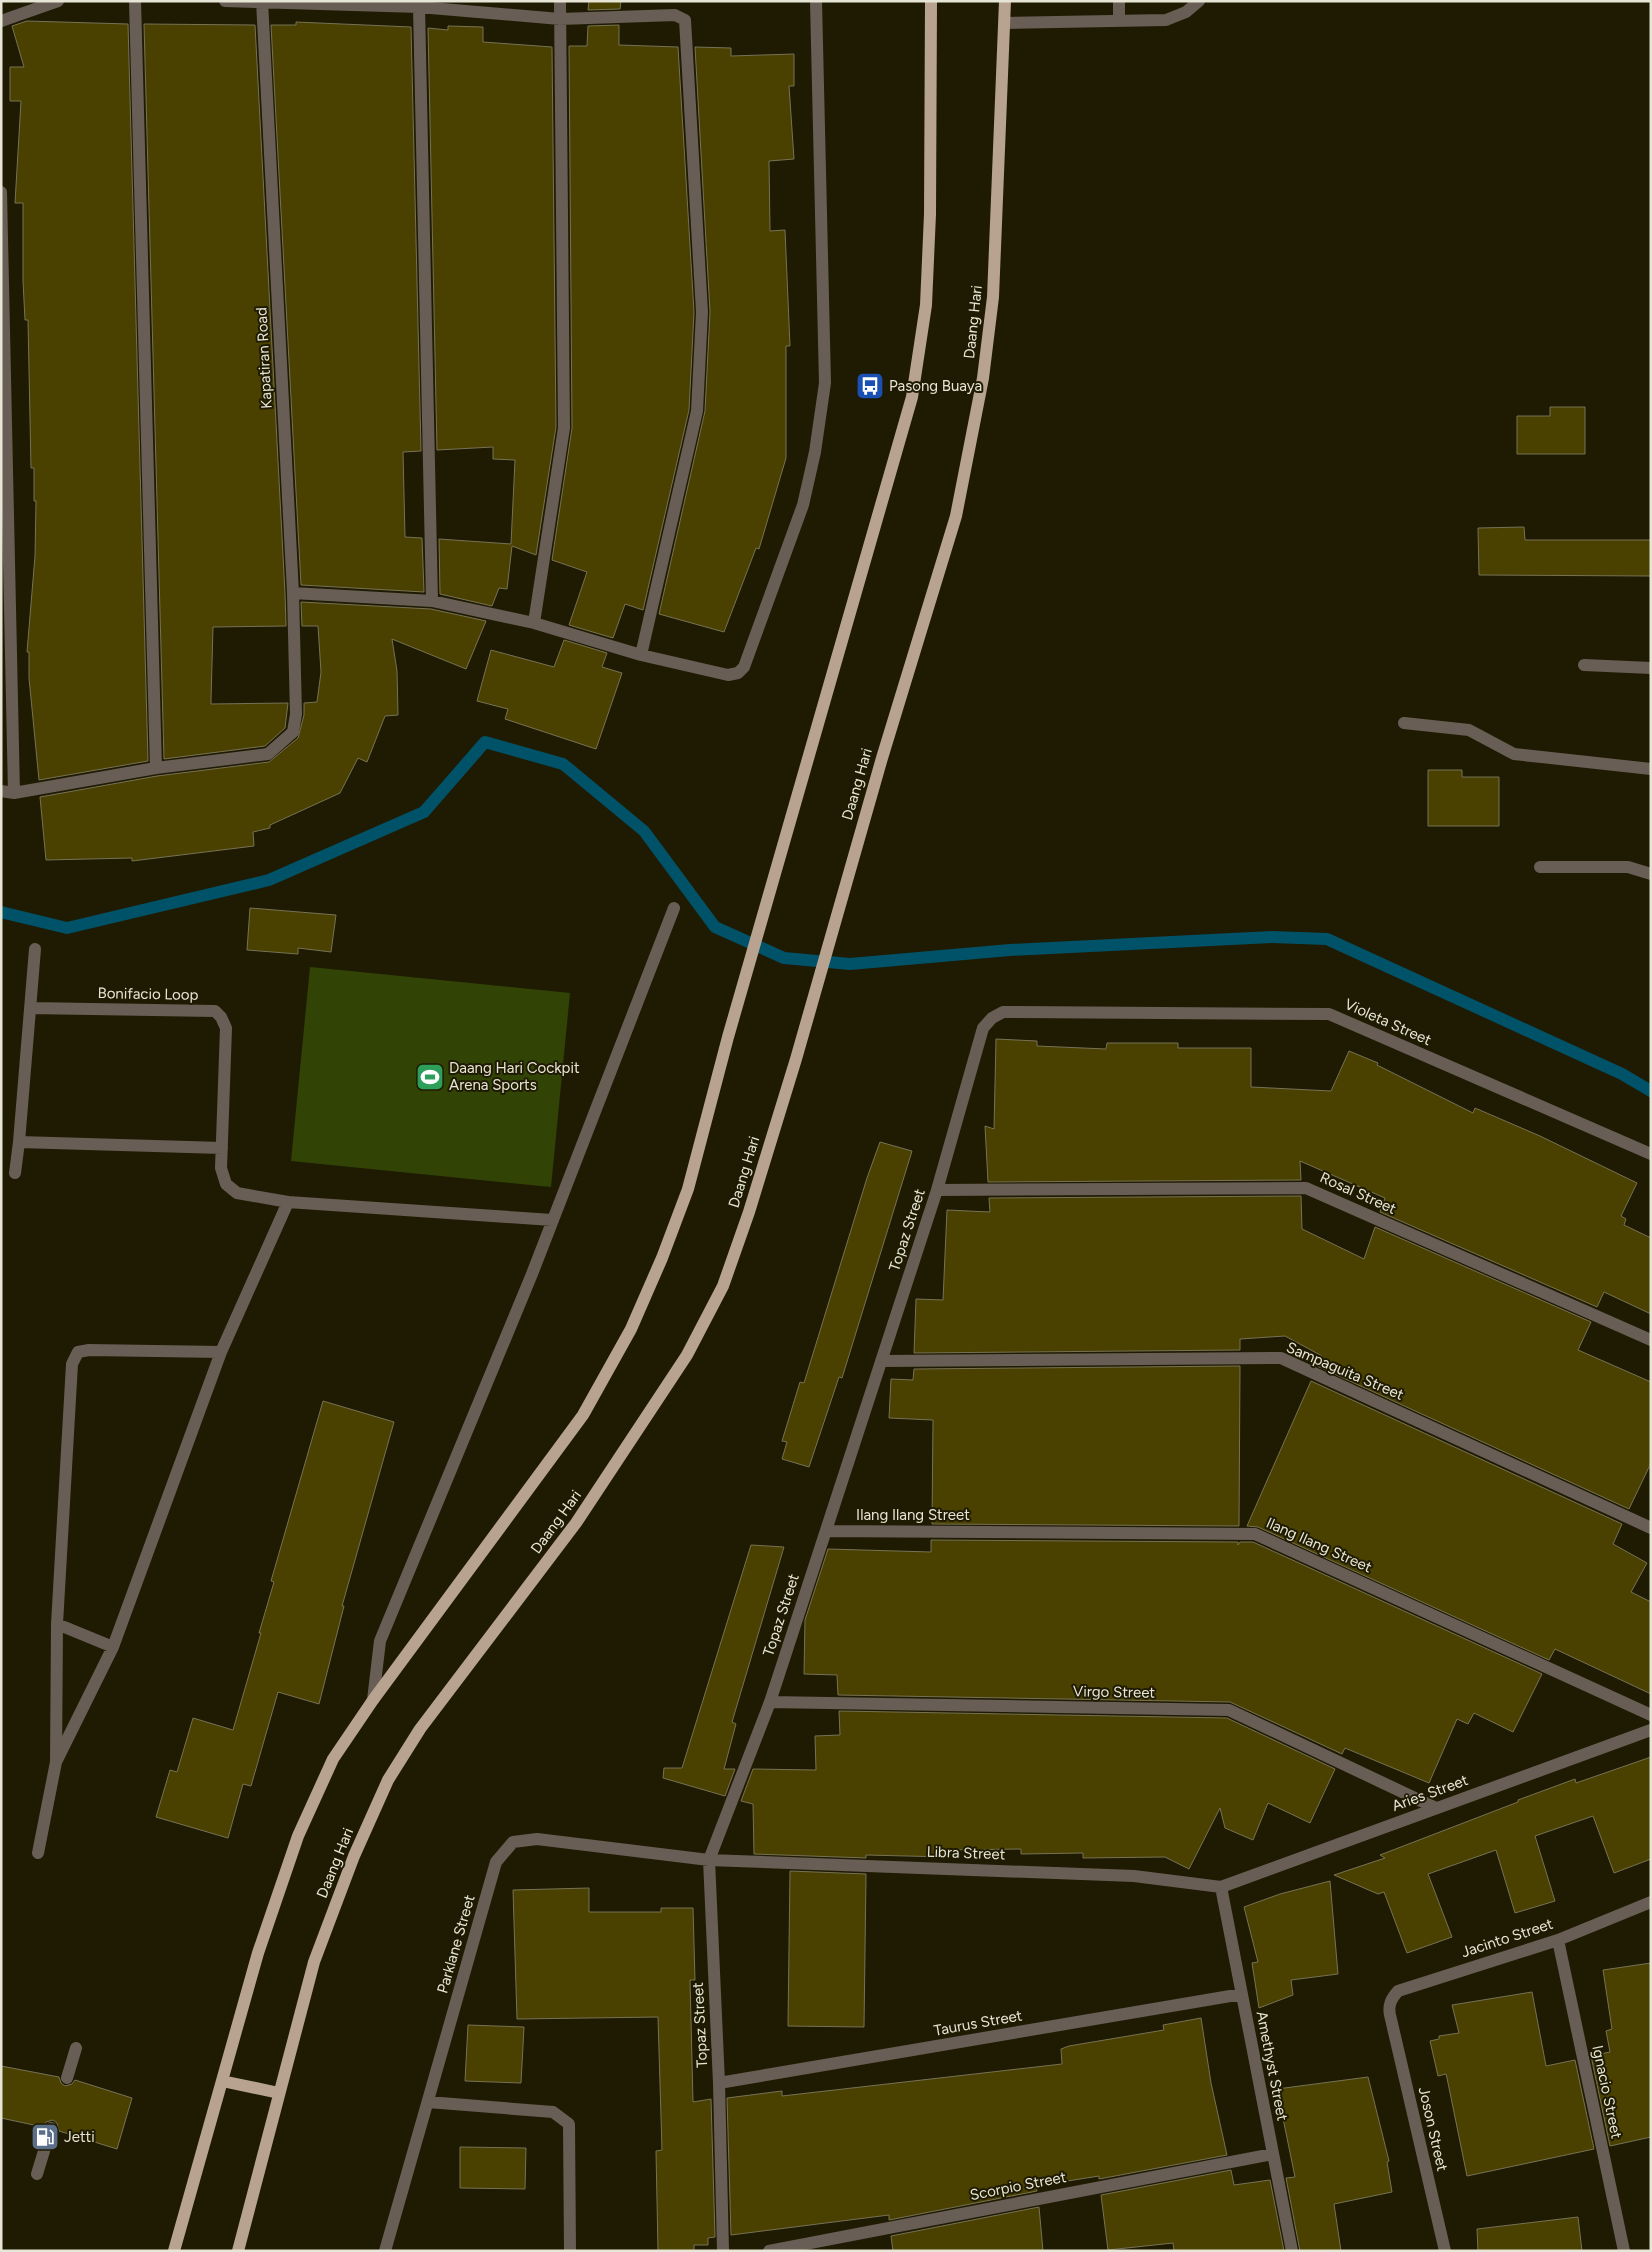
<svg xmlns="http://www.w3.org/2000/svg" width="1652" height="2252" font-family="Figtree,sans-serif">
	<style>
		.green { fill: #314406 }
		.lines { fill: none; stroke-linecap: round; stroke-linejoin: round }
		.stream { stroke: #005268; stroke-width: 12 }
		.building { fill: #4a4101; stroke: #777255 }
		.lane { stroke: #685e55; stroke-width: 12 }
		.street { stroke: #685e55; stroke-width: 12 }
		.primary { stroke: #b7a38f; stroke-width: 12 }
		.labels { text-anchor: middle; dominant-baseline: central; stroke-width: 4; stroke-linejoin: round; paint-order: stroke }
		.street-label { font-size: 15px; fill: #e7e5d5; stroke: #1f1b02 }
		.poi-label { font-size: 15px; fill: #e7e5d5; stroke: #1f1b02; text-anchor: start }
	</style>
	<rect width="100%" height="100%" fill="#1f1b02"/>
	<!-- green -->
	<path class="green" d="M310,967L570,993L551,1187L291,1161Z"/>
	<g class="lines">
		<!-- stream -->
		<path class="stream" d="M1,912L67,928L269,880L424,812L485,742L563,764L644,831L715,927L784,958L850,964L1010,950L1272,937L1327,939L1622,1074L1651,1091"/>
	</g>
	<!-- building -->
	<path class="building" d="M589,1H621L620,9L588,10Z
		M27,21L128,24L148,761L39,780L29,678V652H27L35,556L36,501H34V468H31L28,320H25L23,281V203H15L21,101H10V67H24L12,26Z
		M296,22L411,27L421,451L403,452L405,537L422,538L424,592L301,585L271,25H296Z
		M144,24L255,25L285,593L286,626L213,627L211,700V704L288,703L285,728L265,746L164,759Z
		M619,25V45L678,47L694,312L689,410L643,610L625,604L613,638L569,625L587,572L552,560L572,428L569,46H587L588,26Z
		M448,26L483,27V42L552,47L556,427L536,555L512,546L507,589L499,588L492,606L440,594L439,539L511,544L515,460L493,459V447L437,450L428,28L448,30Z
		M695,47L731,48V56L794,54V86H789L794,159L769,161L770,231L785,230L790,346H786V458L759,549L756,548L724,632L659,614L705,411L710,312Z
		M1550,407H1585V454H1517V416H1550Z
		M1524,527L1525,540H1651V576L1479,575L1478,528Z
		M301,602L431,609L486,621L466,669L392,639L397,671L398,715L385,716L367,762L358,758L340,793L270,825V828L253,832L254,846L132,861V858L46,860L40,797L157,776L269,762L298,738L304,715V703L317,702L321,672L318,626H302Z
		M564,640L607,653L602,667L622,673L596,749L505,719L508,709L477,701L491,650L554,667Z
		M1428,770H1462V777H1499V826H1428Z
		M250,908L336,915L331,952L298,948V954L247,950Z
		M996,1039L1037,1041V1046L1106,1049L1107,1043H1178V1048H1251V1087L1331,1091L1349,1051L1378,1063L1377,1065L1473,1113L1475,1108L1540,1136L1637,1183L1621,1216L1626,1219L1624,1225L1651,1238V1314L1604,1292L1597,1307L1380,1212L1385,1198L1300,1161L1301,1180L988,1182L985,1126L994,1129Z
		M880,1142L912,1151L842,1378L839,1377L809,1467L782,1459L787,1442L782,1441L800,1382L804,1383L867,1178Z
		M1301,1196L1302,1229L1364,1259L1375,1227L1591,1322L1578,1350L1651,1382V1463L1629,1509L1317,1366L1322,1356L1285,1336L1240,1339V1350L914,1353L916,1299L943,1300L947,1210L990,1212L989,1198Z
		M1240,1366L1239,1526L932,1524L933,1420L889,1418L891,1379L913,1380L914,1369Z
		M1311,1381L1622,1524L1613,1544L1647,1563L1631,1592L1651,1602V1694L1555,1649L1549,1660L1258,1527L1247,1526Z
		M323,1401L394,1422L342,1606H344L319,1704L278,1692L251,1786L243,1784L228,1838L156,1817L170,1770L177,1772L193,1718L233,1730L261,1633H259L274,1582L271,1581Z
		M931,1540L1238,1542V1545L1240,1542H1253L1542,1674L1513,1732L1474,1713L1468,1724L1457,1719L1429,1783L1345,1748L1342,1754L1230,1702L838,1695L837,1675L804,1674L805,1620L828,1549L931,1552Z
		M751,1545L784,1547L732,1722L736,1724L724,1769H735L725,1796L663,1778L664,1768H682Z
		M839,1711L1227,1718L1335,1769L1310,1823L1268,1803L1253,1840L1225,1828L1220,1808L1189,1869L1165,1857L1083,1858V1853L1021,1854V1849L948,1850V1857L866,1855V1858L754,1854L753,1804L741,1801L753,1769L816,1770L815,1736L840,1735Z
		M1651,1757V1859L1614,1873L1593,1816L1535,1836L1555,1901L1515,1913L1496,1850L1428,1874L1452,1937L1407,1953L1384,1892L1378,1894L1334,1875L1385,1858L1380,1855L1518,1802V1800L1575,1779L1576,1783Z
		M790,1871L866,1874L864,2027L788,2026Z
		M1330,1881L1338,1974L1291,1980L1293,1995L1259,2008L1252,1963L1258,1962L1244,1907L1280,1894Z
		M589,1888V1912H661V1908H693L695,1980H690L693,2102L711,2099L715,2237L708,2238V2245H694V2251H658L656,2151L662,2150L658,2017L517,2019L513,1890Z
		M1651,1963V2137L1610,2146L1591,2056L1610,2052L1606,2031L1612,2029L1603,1970Z
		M1532,1992L1546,2066L1575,2060L1594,2149L1467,2176L1447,2078L1446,2074L1438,2076L1430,2041L1439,2039V2036L1459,2033L1452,2005Z
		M1201,2018L1211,2083L1227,2155L1099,2179V2176L1036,2186L1037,2191L889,2220V2215L731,2235L727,2098L782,2091V2096L1062,2064L1061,2049L1069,2046L1164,2030L1163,2025Z
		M468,2025L524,2027L521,2083L465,2081Z
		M1,2066L59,2077L61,2083L65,2086L72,2084L75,2080L132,2098L117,2149L59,2131L57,2123L53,2120L46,2122L43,2127L1,2118Z
		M1368,2077L1389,2161L1387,2162L1392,2192L1334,2204L1341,2251H1300L1286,2178L1295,2177L1277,2089Z
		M460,2147L526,2148L525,2189L460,2188Z
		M1231,2170L1234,2185L1270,2180L1284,2251H1174L1173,2243L1108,2250L1101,2195Z
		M1039,2207L1043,2251H893L891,2236Z
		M1578,2217L1582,2251H1478L1477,2229Z"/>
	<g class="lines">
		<!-- lane -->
		<path class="lane" d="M1119,1V21
			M1005,23L1166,20L1186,12L1199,1
			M67,2078L76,2048
			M37,2174L51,2128"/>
		<!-- street -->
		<path class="street" d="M135,1L156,768
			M225,1L419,7L560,19L675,15L685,20L702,312L697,411L641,655
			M419,7L432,601
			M1,21L58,1
			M1,192L14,793
			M293,593L432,601L534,623L641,655L728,675L738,673L744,667L803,505L815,452L825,383L816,1
			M534,623L564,428L560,1
			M1584,665L1651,668
			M1404,723L1469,730L1514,754L1651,769
			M1,791L14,793L156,768L268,754L293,732L296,714L293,593L262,1
			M1540,867H1628L1651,874
			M30,1008L215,1011L221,1017L226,1028L221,1168L226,1184L237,1193L288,1202
			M19,1142L222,1148
			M15,1173L19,1142L35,949
			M937,1190L1306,1188L1651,1340
			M881,1361L1281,1358L1651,1528
			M826,1531L1255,1534L1651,1715
			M57,1624L113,1647
			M373,1700L380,1641L532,1274L674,908
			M770,1702L1229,1710L1436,1808
			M56,1762L113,1647L221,1352L288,1202L552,1220
			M38,1853L56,1762L57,1624L72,1364L78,1352L89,1350L221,1352
			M1221,1887L1292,2251
			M1558,1940L1624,2251
			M719,2083L1242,1994
			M428,2102L553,2112L569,2124L570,2251
			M385,2251L496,1862L513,1842L537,1839L709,1860L1134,1876L1221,1887L1651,1730
			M723,2251L719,2083L709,1860L770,1702L937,1190L983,1028L992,1018L1003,1012L1329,1014L1651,1154
			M769,2251L1273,2154
			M1445,2251L1390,2015C1388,2005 1391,1999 1398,1991L1558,1940L1651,1902"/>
		<!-- primary -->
		<path class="primary" d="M222,2081L279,2093
			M174,2251L258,1953L298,1836L333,1759L373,1700L583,1415L631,1329L662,1258L688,1189L728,1037L912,397L926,305L930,214L931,1
			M238,2251L314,1962L354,1856L388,1780L420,1729L576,1523L687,1355L723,1286L749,1212L796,1059L882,758L956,516L983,378L993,297L1005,1"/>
	</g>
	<!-- icons -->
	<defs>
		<symbol id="bus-square" viewBox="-11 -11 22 22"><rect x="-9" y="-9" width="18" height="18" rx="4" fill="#1a4fb4" stroke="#1f1b02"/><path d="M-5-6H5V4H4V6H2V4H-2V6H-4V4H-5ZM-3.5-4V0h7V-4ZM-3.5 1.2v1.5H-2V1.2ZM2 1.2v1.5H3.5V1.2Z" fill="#fff"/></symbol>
		<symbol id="stadium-square" viewBox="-11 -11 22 22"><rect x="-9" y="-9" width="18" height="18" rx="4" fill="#2e9e5b" stroke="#1f1b02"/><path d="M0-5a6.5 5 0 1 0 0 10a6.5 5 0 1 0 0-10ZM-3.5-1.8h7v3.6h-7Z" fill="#fff"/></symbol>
		<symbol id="fuel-square" viewBox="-11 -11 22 22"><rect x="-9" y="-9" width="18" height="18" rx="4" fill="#5c6f8a" stroke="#1f1b02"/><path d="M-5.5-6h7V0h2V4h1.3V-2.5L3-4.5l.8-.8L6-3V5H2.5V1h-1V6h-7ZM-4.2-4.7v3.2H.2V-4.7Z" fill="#fff"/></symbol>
	</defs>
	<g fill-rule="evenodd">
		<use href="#bus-square" x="854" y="370" width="32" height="32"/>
		<use href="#stadium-square" x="414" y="1061" width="32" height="32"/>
		<use href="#fuel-square" x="29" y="2121" width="32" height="32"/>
	</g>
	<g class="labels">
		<!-- street labels -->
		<g class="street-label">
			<text transform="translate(973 322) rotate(-84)">Daang Hari</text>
			<text transform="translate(264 358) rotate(-93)">Kapatiran Road</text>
			<text transform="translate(857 784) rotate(-74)">Daang Hari</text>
			<text transform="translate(148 994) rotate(1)">Bonifacio Loop</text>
			<text transform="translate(1388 1022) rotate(24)">Violeta Street</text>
			<text transform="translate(744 1172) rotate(-73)">Daang Hari</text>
			<text transform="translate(1358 1193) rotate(24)">Rosal Street</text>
			<text transform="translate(907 1230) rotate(-72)">Topaz Street</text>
			<text transform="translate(1345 1371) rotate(23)">Sampaguita Street</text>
			<text x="913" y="1515">Ilang Ilang Street</text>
			<text transform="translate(556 1522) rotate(-54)">Daang Hari</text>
			<text transform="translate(1319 1545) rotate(24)">Ilang Ilang Street</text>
			<text transform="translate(781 1615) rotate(-72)">Topaz Street</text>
			<text transform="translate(1114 1692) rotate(1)">Virgo Street</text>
			<text transform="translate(1430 1793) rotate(-20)">Aries Street</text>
			<text transform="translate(966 1853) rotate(2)">Libra Street</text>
			<text transform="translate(335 1863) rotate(-68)">Daang Hari</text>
			<text transform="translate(1507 1938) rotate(-18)">Jacinto Street</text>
			<text transform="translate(456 1944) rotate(-74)">Parklane Street</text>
			<text transform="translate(978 2023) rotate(-10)">Taurus Street</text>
			<text transform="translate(700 2025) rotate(-93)">Topaz Street</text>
			<text transform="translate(1272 2066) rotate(79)">Amethyst Street</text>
			<text transform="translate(1607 2092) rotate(78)">Ignacio Street</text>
			<text transform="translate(1433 2129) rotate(77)">Joson Street</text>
			<text transform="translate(1018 2186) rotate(-11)">Scorpio Street</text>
		</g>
		<!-- poi labels -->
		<g class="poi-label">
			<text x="889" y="386">Pasong Buaya</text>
			<text x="449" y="1068">Daang Hari Cockpit<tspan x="449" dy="17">Arena Sports</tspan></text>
			<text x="64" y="2137">Jetti</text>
		</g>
	</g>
	<!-- border -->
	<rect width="1652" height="2252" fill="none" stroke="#e7e5d5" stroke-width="5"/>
</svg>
